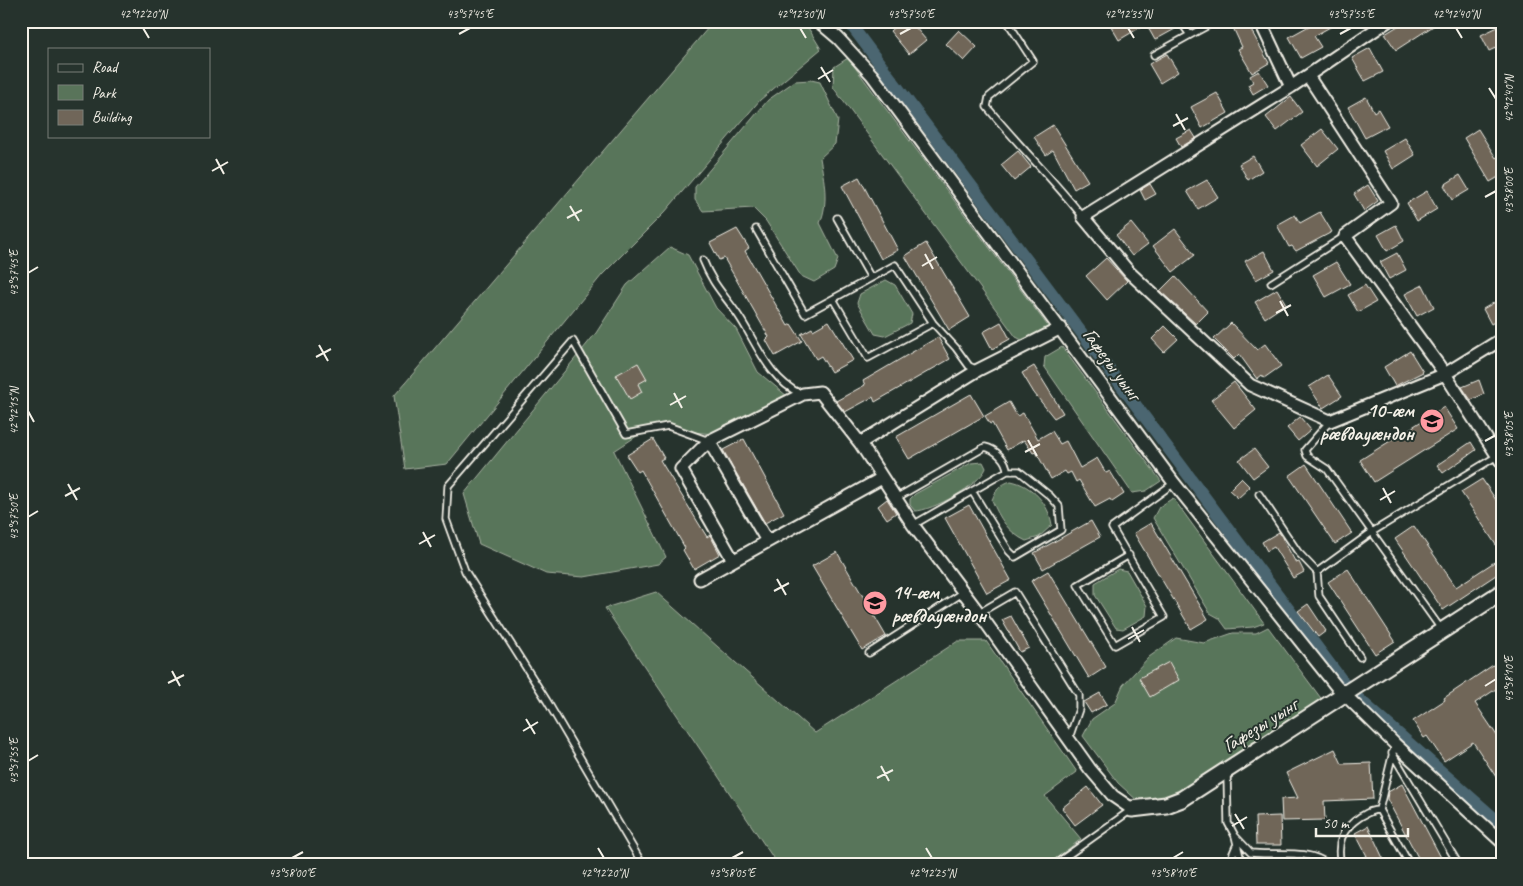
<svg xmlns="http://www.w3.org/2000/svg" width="1523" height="886" font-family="Caveat,sans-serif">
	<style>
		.green { fill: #59745a; stroke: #a6b2a1 }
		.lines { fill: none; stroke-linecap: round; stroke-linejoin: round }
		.canal { stroke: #4b6671; stroke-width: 12 }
		.building { fill: #706659; stroke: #f4f1e8 }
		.lane-casing { stroke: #f4f1e8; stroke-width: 9 }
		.street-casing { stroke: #f4f1e8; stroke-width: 15 }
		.secondary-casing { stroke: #f4f1e8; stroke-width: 19 }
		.lane { stroke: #26332d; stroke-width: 5.5 }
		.street { stroke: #26332d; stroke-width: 11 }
		.secondary { stroke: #26332d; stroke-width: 15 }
		.ticks { fill: none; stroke: #f4f1e8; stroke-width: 2 }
		.labels { text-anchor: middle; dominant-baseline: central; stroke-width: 4; stroke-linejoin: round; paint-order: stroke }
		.street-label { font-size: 20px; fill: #f4f1e8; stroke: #26332d }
		.poi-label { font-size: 20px; font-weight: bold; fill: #f4f1e8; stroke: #26332d; text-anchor: end }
		.neatline { fill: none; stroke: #f4f1e8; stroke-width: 2 }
		.ticks-label { font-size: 12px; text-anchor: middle; fill: #f4f1e8 }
	</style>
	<rect width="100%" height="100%" fill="#26332d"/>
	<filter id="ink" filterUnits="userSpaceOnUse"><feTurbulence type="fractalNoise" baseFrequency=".02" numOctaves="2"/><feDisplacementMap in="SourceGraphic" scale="10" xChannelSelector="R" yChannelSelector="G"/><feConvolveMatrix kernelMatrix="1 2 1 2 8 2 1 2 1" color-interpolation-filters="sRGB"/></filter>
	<g filter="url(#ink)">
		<!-- green -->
		<path class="green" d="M714,21H804L821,49L760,100L665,212L602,275L447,464L405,469L394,396Z
			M848,58L1053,333L1032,345L1016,337L833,87L834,67Z
			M811,80L820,82L838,120L835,144L820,158C824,180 829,202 820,223L838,259L834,270L814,282L801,276L766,221L753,208L703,211L695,200V187L768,100L795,81Z
			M670,247L688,255L716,308L736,329L758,372L787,396L725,435L649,428L614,451L666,557L658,564L584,577L546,574L479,544L464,494L596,333L627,285Z
			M886,280L895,285L912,314L910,323L885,336L875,334L857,303L860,294Z
			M1062,347L1161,481L1146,491L1132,493L1044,366L1045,357Z
			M983,462L986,468C980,485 932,511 915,511L910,505V499L915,494L971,463Z
			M1011,481C1032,485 1049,504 1052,525L1039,537L1026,541C1009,533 999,518 992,500C996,489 1001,484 1011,481Z
			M1173,498L1264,623L1253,627L1227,629L1219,618L1210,613L1153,518L1159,507Z
			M1118,569L1127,571L1147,606L1146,616L1123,629L1116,628L1095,595V583Z
			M656,592L815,733L958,641H986L1077,772L1045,796L1081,839L1048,865H778L605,608Z
			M1268,627L1326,705L1183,804L1140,803L1118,783L1083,736L1092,719L1115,703L1123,685L1149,657L1176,638L1204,643L1233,633H1256Z"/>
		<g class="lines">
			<!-- canal -->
			<path class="canal" d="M848,21L1347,687
				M1359,699L1502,825"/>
		</g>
		<!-- building -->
		<path class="building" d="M901,21H910L926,40L909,54L890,31Z
			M1108,21H1171L1175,29L1155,40L1146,24L1119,40Z
			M1230,21H1246L1269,63L1252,73L1238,49L1242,47Z
			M1318,21H1341L1314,36L1321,47L1301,58L1289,37Z
			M1406,21H1441L1396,50L1385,34Z
			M1502,25V45L1489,51L1481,35Z
			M959,30L977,47L964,61L946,44Z
			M1370,48L1383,72L1365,81L1352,58Z
			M1167,54L1178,72L1160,83L1149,64Z
			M1259,71L1268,85L1253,94L1248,85L1253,82L1250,76Z
			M1217,93L1228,113L1202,128L1191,107Z
			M1291,97L1302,112L1277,131L1266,117Z
			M1366,97L1374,112L1378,109L1388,126L1365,138L1348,107Z
			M1053,125L1088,181L1074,189L1053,150L1046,155L1034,137Z
			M1322,129L1338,149L1317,166L1301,145Z
			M1478,129L1496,158L1502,154V175L1490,182L1464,138Z
			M1191,130L1196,138L1181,147L1176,138Z
			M1405,138L1415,155L1393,169L1383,151Z
			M1018,151L1031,167L1014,181L1001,165Z
			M1253,156L1262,171L1248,180L1239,164Z
			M1460,175L1469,190L1452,200L1444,185Z
			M859,177L898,250L881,259L842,186Z
			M1207,180L1218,197L1198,209L1187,191Z
			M1150,184L1156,194L1145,200L1140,190Z
			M1368,185L1378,201L1364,211L1354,194Z
			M1427,191L1437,209L1417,221L1407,203Z
			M1320,212L1332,232L1296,251L1292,246L1289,247L1277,225L1295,215L1300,223Z
			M1131,223L1148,244L1132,256L1116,235Z
			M1396,225L1404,241L1387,251L1378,235Z
			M737,229L749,248L745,251L788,326L791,324L802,341L775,356L766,340L769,337L724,258L719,260L710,243Z
			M1175,229L1195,255L1173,272L1153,246Z
			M926,243L970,317L949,330L905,256Z
			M1264,251L1274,270L1256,280L1245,261Z
			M1397,253L1406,270L1389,279L1380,262Z
			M1106,258L1127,281L1107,300L1086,276Z
			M1336,262L1350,284L1326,297L1313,275Z
			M1175,276L1208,312L1196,324L1160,291Z
			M1365,285L1376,302L1358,312L1348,295Z
			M1423,285L1434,307L1417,316L1405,294Z
			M1277,289L1286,304L1265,318L1255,302Z
			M1502,298V318L1491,324L1483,309Z
			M829,321L853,360L831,372L821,356L816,359L801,334L812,328L813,330Z
			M1001,322L1010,339L992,349L983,332Z
			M1231,323L1257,350L1265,344L1281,366L1264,378L1262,375L1257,379L1239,354L1234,359L1214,339Z
			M1165,326L1178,339L1164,352L1152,339Z
			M938,337L950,359L875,402L873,397L845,412L836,401L865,385L863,381Z
			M1410,351L1423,372L1395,386L1384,367Z
			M638,363L647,379L638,384L642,392L630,399L616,375Z
			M1034,366L1063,413L1054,418L1034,393L1022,373Z
			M1328,375L1342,396L1323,408L1309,387Z
			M1479,380L1484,394L1471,400L1462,387Z
			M1234,382L1256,410L1234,428L1211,400Z
			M971,394L984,416L909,459L896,437Z
			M1009,402L1017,416L1023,413L1038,439L1052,431L1060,444L1066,441L1080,468L1097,458L1106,473L1110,471L1124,494L1112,502L1110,499L1095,507L1079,480L1076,482L1071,472L1067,474L1065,471L1051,479L1036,452L1033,453L1024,440L1007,450L992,423L990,424L985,416Z
			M1444,407L1458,429L1374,482L1360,460Z
			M1300,417L1311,430L1298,441L1287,428Z
			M653,439L664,458L660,460L707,537L710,535L720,554L694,569L683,550L685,548L641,470L638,472L627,455Z
			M744,439L784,513L765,523L723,450Z
			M1471,442L1476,450L1443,473L1437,465Z
			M1254,449L1268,467L1253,478L1239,460Z
			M1306,464L1352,533L1335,544L1289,476Z
			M1241,478L1250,487L1238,498L1229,490Z
			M1482,479L1502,509V554L1461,492Z
			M887,499L896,513L887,519L878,506Z
			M969,505L1011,580L987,593L945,518Z
			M1091,521L1100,537L1043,569L1034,553Z
			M1151,523L1208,619L1191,629L1134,533Z
			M1414,526L1456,587L1502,557V571L1443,610L1395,539Z
			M1279,532L1296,563L1299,562L1304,572L1293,578L1274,547L1267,551L1262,542Z
			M837,552L886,636L862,650L812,566Z
			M1348,569L1395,641L1375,654L1328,582Z
			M1048,571L1106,667L1089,678L1031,581Z
			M1308,604L1326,631L1318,637L1298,611Z
			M1011,616L1029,648L1020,652L1002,620Z
			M1502,659V685L1475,703L1502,743V786L1473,742L1444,761L1427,736L1424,738L1413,721L1445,700L1444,698Z
			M1169,662L1179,680L1150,697L1139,678Z
			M1100,693L1107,704L1091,713L1084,702Z
			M1335,749L1342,764L1371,763L1373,799L1324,801L1325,820L1282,821L1281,799L1298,798L1286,773Z
			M1402,784L1445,865H1422L1387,799L1388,792Z
			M1088,787L1102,805L1075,825L1062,808Z
			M1280,816L1281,845H1256L1255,817Z
			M1368,826L1382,856L1387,865H1349L1367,856L1355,833Z"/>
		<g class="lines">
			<defs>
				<path id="lane" d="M1007,21L1033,61L989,97L987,107C1018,145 1053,179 1083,217
					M1180,21L1190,35L1216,21
					M1154,55L1190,35
					M837,218L871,278
					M756,229L805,314L895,265L933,323L956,348L969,366L978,370
					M703,260C713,285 723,293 738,315C757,343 768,379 801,394
					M1271,283L1345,236
					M833,299L868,358L933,323
					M1330,421L1305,450L1307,456L1327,469L1441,629
					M1259,494L1298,552L1317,572
					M896,498L985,447C995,449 1007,460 1007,471
					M913,525L1007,471H1019L1050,496L1059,506L1061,530L1015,557L1009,551L972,491
					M1129,555L1078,585L1115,645L1164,617L1112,528L1174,483
					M979,613L1015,592L1079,695V709L1069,738
					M869,653L964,592
					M1360,657L1319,596L1317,572L1372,532L1497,456
					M1395,744L1379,810L1410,865
					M1392,753L1459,865
					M1227,773L1228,823L1235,836L1242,865
					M1235,836L1251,853C1276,856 1308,848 1329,865
					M643,865L547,701L465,571L446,519L448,486L573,341L626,434L668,426L709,441
					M1054,865L1131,810
					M1228,865L1236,846
					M1341,865C1336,843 1342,829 1360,817C1367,813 1371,810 1379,810"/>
				<path id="street" d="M818,21L838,38L872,75L1174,483L1336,686L1395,744L1502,842
					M1260,21L1291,87
					M1388,21L1291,87L1083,217L1129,272L1250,385L1330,421L1445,374L1502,339
					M1308,76L1391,203L1345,236L1445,374L1502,463
					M709,441L767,541
					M860,443L978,370L1061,328
					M733,560L681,469L709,441L803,394L820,392L860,443L913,525L979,613L1090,769L1113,796L1132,809
					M700,579L882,478"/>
				<path id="secondary" d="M1132,809L1166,805L1182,799L1502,592"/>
			</defs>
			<!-- lane casing -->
			<use href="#lane" class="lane-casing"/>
			<!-- street casing -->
			<use href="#street" class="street-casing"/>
			<!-- secondary casing -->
			<use href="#secondary" class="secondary-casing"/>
			<!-- lane -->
			<use href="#lane" class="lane"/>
			<!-- street -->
			<use href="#street" class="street"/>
			<!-- secondary -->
			<use href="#secondary" class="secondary"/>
		</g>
	</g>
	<!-- ticks -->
	<path class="ticks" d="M143,28L149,38M800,28L806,38M1128,28L1134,38M1456,28L1462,38M459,34L470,28M900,34L911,28M1340,34L1351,28M821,67L830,82M818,79L833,70M1489,88L1496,99M1176,114L1185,130M1173,126L1188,118M216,159L224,174M212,171L228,162M1485,197L1496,191M570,206L579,221M567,218L582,210M925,254L933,269M922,266L937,257M28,273L38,267M1280,301L1288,316M1276,313L1291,305M319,345L328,361M316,357L331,349M674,393L682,408M670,405L686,396M28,411L34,422M1028,440L1037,456M1485,441L1496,435M1025,452L1040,444M68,484L77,500M1383,488L1391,503M65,496L80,488M1380,500L1395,491M28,517L38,511M423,532L431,547M419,544L435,535M777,579L786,595M774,591L789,583M1132,627L1140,642M1128,639L1144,630M172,671L180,686M168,683L184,675M1485,686L1496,679M526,719L535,734M523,731L538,722M28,761L38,755M881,766L889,781M877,778L893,770M1235,814L1244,829M1232,826L1247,817M598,848L604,858M926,848L932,858M292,858L303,852M732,858L743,852M1173,858L1183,852"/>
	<!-- icons -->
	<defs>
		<symbol id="school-disc" viewBox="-11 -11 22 22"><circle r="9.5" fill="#ff9aa2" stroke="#26332d"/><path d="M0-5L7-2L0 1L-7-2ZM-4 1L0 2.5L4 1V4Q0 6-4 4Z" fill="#111"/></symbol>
	</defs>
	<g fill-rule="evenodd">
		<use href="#school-disc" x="1418" y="407" width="28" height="28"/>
		<use href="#school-disc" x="861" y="589" width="28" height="28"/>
	</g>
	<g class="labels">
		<!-- street labels -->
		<g class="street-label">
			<text transform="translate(1112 364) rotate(54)">Гафезы уынг</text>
			<text transform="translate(1260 725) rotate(-32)">Гафезы уынг</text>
		</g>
		<!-- poi labels -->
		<g class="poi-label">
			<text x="1414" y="410">10-æм<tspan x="1414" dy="23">рӕвдауӕндон</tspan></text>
			<text x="892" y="592" text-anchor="start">14-æм<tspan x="892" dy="23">рӕвдауӕндон</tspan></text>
		</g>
	</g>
	<!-- margin -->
	<rect width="1523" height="886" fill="none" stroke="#26332d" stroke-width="55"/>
	<!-- legend -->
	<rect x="48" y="48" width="162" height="90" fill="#26332d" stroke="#787f78"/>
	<rect x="58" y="64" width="25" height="8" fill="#26332d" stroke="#787f78"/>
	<text x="92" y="72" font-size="15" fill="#f4f1e8">Road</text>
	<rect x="58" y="85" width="25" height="15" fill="#59745a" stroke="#787f78"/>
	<text x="92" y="98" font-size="15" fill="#f4f1e8">Park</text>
	<rect x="58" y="110" width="25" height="15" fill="#706659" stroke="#787f78"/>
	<text x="92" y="122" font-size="15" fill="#f4f1e8">Building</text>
	<!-- scale -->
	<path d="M1316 828v8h92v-8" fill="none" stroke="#f4f1e8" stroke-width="2.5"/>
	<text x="1323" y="828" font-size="15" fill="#f4f1e8" stroke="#26332d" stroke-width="4" paint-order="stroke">50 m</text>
	<rect x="28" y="28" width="1468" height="830" class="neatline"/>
	<g class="ticks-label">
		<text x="143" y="18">42°12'20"N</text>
		<text x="470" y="18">43°57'45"E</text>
		<text x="800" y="18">42°12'30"N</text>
		<text x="911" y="18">43°57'50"E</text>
		<text x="1128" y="18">42°12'35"N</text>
		<text x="1351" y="18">43°57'55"E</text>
		<text x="1456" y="18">42°12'40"N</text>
		<text transform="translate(1509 99) rotate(-90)" y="4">42°12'40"N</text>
		<text transform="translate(1509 191) rotate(-90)" y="4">43°58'00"E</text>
		<text transform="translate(14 273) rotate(-90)" y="4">43°57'45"E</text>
		<text transform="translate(14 411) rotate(-90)" y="4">42°12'15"N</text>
		<text transform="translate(1509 435) rotate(-90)" y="4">43°58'05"E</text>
		<text transform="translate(14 517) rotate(-90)" y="4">43°57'50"E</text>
		<text transform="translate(1509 679) rotate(-90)" y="4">43°58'10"E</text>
		<text transform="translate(14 761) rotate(-90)" y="4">43°57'55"E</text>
		<text x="292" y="877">43°58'00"E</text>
		<text x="604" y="877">42°12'20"N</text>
		<text x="732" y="877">43°58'05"E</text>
		<text x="932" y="877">42°12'25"N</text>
		<text x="1173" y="877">43°58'10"E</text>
	</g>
</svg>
